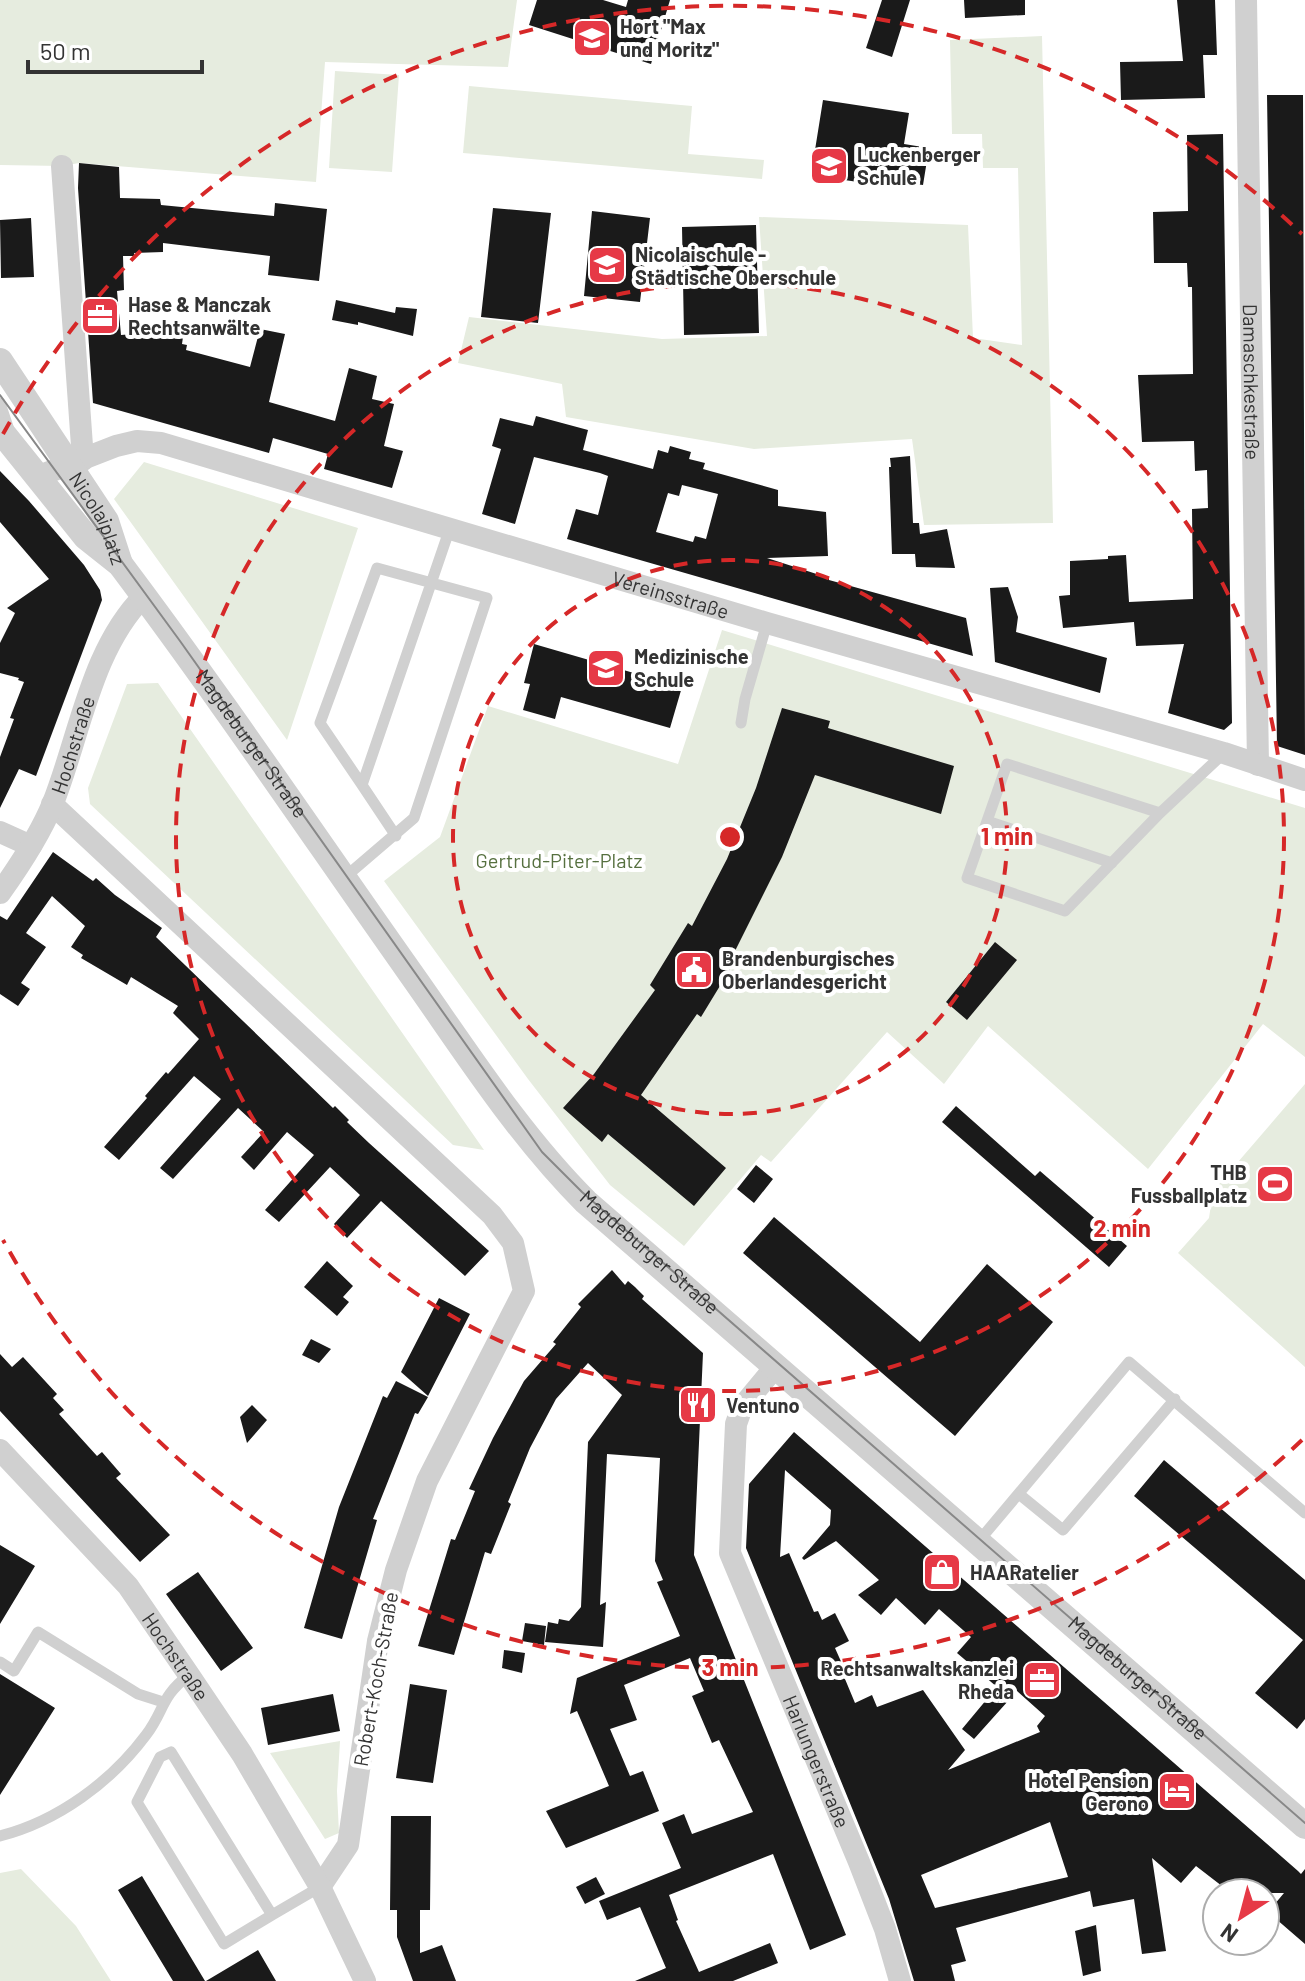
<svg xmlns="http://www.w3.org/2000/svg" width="1305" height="1981" font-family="Barlow,sans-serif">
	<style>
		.green { fill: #e6ecdf }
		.building { fill: #1a1a1a; fill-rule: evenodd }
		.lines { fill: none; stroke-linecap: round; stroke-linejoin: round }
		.service { stroke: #d0d0d0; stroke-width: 11 }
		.minor { stroke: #d0d0d0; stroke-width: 22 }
		.tertiary { stroke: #d0d0d0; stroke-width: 26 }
		.tram { stroke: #888; stroke-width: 2 }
		.ring { fill: none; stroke: #d62828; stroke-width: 4; stroke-dasharray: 14 10 }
		.labels { text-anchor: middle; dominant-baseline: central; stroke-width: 8; stroke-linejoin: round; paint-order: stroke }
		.poi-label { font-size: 20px; font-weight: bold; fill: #333; stroke: #fff; text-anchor: start }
		.street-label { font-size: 20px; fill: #333; stroke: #fff }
		.park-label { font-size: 20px; fill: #56703f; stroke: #fff }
		.centre { fill: #d62828; stroke: #fff; stroke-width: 4 }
		.ring-label { font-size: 24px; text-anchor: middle; font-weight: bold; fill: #d62828; stroke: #fff; stroke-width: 8; stroke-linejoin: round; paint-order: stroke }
	</style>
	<rect width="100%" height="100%" fill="#fff"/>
	<!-- green -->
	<path class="green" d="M0,0H517L508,67L325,62L316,182L79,163L62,166L0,165Z
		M1042,36L1053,523L924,525L912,439L754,449L566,417L562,384L458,363L469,317L662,339L767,336L759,217L968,225L973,338L1022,345L1018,168H983L982,134H952L950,40Z
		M335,71L399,75L392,172L329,168Z
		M469,86L692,106L688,154L764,160L762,179L463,153Z
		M144,462L358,528L287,740L114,499Z
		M722,630L1305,808V1057L1263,1024L1148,1169L988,1026L944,1084L887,1032L771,1162L761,1155L684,1246L610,1185L528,1079L384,881L440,837L488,706L678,764Z
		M158,683L484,1150L453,1145L90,804L88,788L127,684Z
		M1305,1084V1367L1178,1253L1209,1218L1213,1191Z
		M340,1741L337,1791L339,1833L325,1839L270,1753Z
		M21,1869L76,1926L111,1981H0V1873Z"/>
	<!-- building -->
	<path class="building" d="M537,0H603L626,7L628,0H670L651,64L529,25Z
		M882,0H910L892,57L866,48Z
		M964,0H1025V15L965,18Z
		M1177,0H1215L1217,55H1203L1205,98L1121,100L1120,62L1183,61Z
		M1267,95H1303L1305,755L1277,746Z
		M823,100L909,113L904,144L929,148L923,185L899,182L898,188L811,175Z
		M1223,134L1232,723L1224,730L1168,713L1184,644L1136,646L1134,622L1063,628L1059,596L1070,595V561L1108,559V556L1126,555L1129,602L1193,599L1192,509L1208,508L1207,470L1195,471L1194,441L1142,442L1138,375L1193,374L1192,287H1188L1187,263H1154L1153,212L1188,211L1187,135Z
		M79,163L119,167L120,198L160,199L161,205L274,216L275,203L327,209L319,281L268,275L270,256L163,243V252L134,253L135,256H123L124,290L117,291L121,335L184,330L182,344L187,345L186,350L250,367L260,329L285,334L269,402L335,421L349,368L377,376L372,399L394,404L384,446L403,451L392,488L324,469L328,454L273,438L269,453L93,403L78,188Z
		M493,208L551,213L538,323L481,317Z
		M592,211L650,218L640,302L584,296Z
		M31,218L34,277L1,278L0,220Z
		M756,225L759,333L684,335L682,227Z
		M336,300L395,313L396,307L417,309L413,336L358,322V325L332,320Z
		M536,416L588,430L583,450L653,469L658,450L668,453L670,446L691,452L689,459L705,463L703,469L778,490V506L826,512L828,556L767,558L829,578V580L966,618L973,656L567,539L576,509L598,515L608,476L600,473L534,457L515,524L482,514L501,449L492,446L500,418L533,426ZM682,485L718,494L706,539L695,536L693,542L656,532L668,493L679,496Z
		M910,456L913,523H919L920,534L947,529L955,568L916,567L915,554H892L889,467H891L890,458Z
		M0,471L29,501L84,565L100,590L102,600L36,776L19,769L0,808V757L14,719L10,718L24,682L18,680L19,678L0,673V643L15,613L7,608L49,579L0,522Z
		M1008,587L1018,617L1016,632L1107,658L1100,693L995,662L990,588Z
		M534,644L682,687L670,728L561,697L555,719L523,710L530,684L524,683Z
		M782,708L830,721L828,728L954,766L941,814L815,775L782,857L735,951L740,953L701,1017L697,1014L641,1095L726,1168L694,1206L608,1134L602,1142L563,1108L594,1074L655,990L650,985L688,923L692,926L727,859L756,788Z
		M53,852L93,881L96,878L115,895L162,928L156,937L333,1108L335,1106L349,1120L347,1122L369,1143L489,1251L465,1276L381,1201L347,1238L334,1224L360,1195L330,1167L279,1222L265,1210L314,1155L287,1132L254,1170L241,1157L264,1132L238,1108L173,1179L160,1168L221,1099L194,1076L119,1160L104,1147L147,1098L145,1096L166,1072L168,1074L199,1039L173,1013L178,1006L131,977L127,985L81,958L83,955L71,947L85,926L52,896L26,933L46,947L21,983L30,989L18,1006L0,994V916L7,920Z
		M995,942L1017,960L967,1020L946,1002Z
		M956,1106L1035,1176L1040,1171L1127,1246L1109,1267L942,1122Z
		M756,1165L773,1179L754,1203L737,1189Z
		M774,1217L920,1342L987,1264L1053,1322L955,1436L743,1253Z
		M327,1261L353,1286L343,1297L349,1302L337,1316L304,1287Z
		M612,1270L625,1285L628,1281L635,1287L644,1296L642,1299L703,1353L694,1555L846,1935L810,1950L773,1854L669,1895L678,1920L676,1921L699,1972L770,1943L778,1963L733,1981H635L666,1968L640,1907L607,1920L599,1901L681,1868L662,1823L684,1814L692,1834L753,1812L719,1740L712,1743L692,1696L704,1691L690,1658L624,1685L637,1720L610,1729L630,1776L643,1771L659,1811L566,1848L546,1811L609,1786L577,1711L570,1714L577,1678L680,1636L657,1582L663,1580L655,1561L660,1458L607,1454L600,1605L606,1602L603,1647L545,1642L548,1622L558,1624L559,1619L569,1621L581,1607L588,1442L622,1395L588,1363L556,1399L530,1448L508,1502L511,1504L491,1554L485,1552L454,1655L418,1646L451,1539L455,1540L475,1491L469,1489L493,1438L524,1381L556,1344L553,1342L581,1307L578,1304Z
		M439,1298L470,1314L428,1396L401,1372Z
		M311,1339L331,1349L319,1363L302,1355Z
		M0,1354L12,1367L23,1357L57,1394L53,1398L64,1410L59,1414L97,1456L102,1452L121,1474L116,1478L170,1535L140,1562L0,1411Z
		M396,1381L428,1397L418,1414L415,1413L373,1519L377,1520L342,1639L304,1628L339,1507L383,1396L387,1398Z
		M252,1405L267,1420L247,1443L240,1417Z
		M794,1432L1298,1871L1301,1874L1305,1869V1944L1268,1912L1284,1893H1231L1196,1866L1181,1883L1152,1858L1166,1951L1142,1954L1134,1899L1093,1907L1090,1891L956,1928L966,1961L951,1965L955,1981H914L889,1899L746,1548L749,1484ZM785,1470L831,1510L830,1525L802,1558L804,1560L836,1541L879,1580L858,1595L881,1615L896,1598L925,1625L939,1609L971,1637L957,1653L997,1687L962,1729L974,1739L1017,1691L1045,1716L1037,1726L1040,1732L948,1770L965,1750L923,1690L877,1707L872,1695L855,1703L840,1667L843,1666L835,1648L849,1641L835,1613L822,1620L818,1611L814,1612L789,1553L780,1557ZM1050,1822L1068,1877L935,1908L921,1875Z
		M1164,1460L1305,1580V1719L1297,1729L1255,1693L1303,1640L1134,1496Z
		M0,1545L35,1566L0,1624Z
		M198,1572L253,1648L221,1671L166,1594Z
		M525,1623L546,1626L544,1645L522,1641Z
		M504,1650L525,1653L522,1673L502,1668Z
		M0,1674L55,1708L0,1795Z
		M410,1684L447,1690L433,1783L396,1778Z
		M333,1694L340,1731L268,1745L261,1708Z
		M391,1816H431L430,1910H420V1953L442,1945L456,1981H413L397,1937V1910H390Z
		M142,1876L205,1981H173L118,1890Z
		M596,1877L605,1894L585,1904L576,1887Z
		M1096,1925L1101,1971L1083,1976L1075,1931Z
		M258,1950L276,1981H206Z"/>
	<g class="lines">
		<!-- service -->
		<path class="service" d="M0,403L10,433
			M741,723L745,699L767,623
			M1160,813L1007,764L967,878L1065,911L1160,813L1223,754
			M987,821L1112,863
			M396,836L362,785L450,528
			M344,878L414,818L487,598L377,568L320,723L362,785
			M1019,1494L1063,1530L1175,1399
			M978,1542L1129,1362L1305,1513
			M0,1662L14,1671L38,1632L138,1694L163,1702
			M0,1836C58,1821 111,1782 146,1735C165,1710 160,1697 189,1675
			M272,1915L224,1944L137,1802L160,1757L171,1752L272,1915L320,1887"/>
		<!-- minor -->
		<g class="minor">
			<path id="s1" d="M1246,0L1258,765"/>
			<path d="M62,166L83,460"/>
			<path id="s2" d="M39,476L116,446L137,441L161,443L767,623L1224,753L1305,780"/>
			<path d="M52,804L492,1215L513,1243L524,1291L427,1481L396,1570L378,1641L348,1845L320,1887"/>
			<path d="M0,832L31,846"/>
			<path id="s3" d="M0,893C20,865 40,835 53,803C80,735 91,649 144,596"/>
			<path id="s4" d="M776,1366L742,1407L736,1424L730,1553L859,1862L885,1929L900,1981"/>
			<path id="s5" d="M0,1450L128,1586L189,1675L242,1754L320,1887L365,1981"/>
		</g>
		<!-- tertiary -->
		<g class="tertiary">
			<path id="s6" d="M0,361L106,521L120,564"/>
			<path d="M0,430L86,537L120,564C220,697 313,835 409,971C465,1050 517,1133 586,1202L1305,1826"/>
		</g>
		<!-- tram -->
		<path class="tram" id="s7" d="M0,395L180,641L542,1152L582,1192L1305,1823"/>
	</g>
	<!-- distance rings -->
	<g class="ring">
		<circle cx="730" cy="837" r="277"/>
		<circle cx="730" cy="837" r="554"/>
		<path d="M1302 1440A831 831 0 0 1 3 1240M3 434A831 831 0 0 1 1302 234"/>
	</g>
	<!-- icons -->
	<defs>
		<symbol id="school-square" viewBox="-11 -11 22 22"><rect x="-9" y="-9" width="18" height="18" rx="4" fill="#e63946" stroke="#fff"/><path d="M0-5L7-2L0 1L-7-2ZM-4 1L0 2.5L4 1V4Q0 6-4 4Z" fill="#fff"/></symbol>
		<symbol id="office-square" viewBox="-11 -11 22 22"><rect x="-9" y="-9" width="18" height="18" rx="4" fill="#e63946" stroke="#fff"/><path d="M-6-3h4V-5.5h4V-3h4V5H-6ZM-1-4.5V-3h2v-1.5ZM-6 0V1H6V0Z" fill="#fff"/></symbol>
		<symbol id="university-square" viewBox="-11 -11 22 22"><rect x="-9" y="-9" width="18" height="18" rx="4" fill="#e63946" stroke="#fff"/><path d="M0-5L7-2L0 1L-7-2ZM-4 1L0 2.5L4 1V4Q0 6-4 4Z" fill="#fff"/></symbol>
		<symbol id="civic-square" viewBox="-11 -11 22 22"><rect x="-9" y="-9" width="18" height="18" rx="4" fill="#e63946" stroke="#fff"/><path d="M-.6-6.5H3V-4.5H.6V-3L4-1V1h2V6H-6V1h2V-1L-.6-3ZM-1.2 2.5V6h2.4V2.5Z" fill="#fff"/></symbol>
		<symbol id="stadium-square" viewBox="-11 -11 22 22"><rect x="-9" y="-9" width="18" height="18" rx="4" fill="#e63946" stroke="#fff"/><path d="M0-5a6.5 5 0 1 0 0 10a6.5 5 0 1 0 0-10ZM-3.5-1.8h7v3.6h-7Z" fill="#fff"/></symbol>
		<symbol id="restaurant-square" viewBox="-11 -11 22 22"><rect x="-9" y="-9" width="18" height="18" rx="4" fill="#e63946" stroke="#fff"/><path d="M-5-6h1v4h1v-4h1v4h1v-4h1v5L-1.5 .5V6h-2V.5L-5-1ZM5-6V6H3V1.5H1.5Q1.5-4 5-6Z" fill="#fff"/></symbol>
		<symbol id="shop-square" viewBox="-11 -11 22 22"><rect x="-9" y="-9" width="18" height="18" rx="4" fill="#e63946" stroke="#fff"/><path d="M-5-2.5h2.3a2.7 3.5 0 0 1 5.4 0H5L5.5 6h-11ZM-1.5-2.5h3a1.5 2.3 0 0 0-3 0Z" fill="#fff"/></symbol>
		<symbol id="hotel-square" viewBox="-11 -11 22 22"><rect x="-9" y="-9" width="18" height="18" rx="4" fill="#e63946" stroke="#fff"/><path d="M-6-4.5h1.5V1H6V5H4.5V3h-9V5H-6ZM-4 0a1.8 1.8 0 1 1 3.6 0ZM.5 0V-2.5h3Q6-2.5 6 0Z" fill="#fff"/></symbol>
	</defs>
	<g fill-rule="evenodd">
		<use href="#school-square" x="570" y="16" width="44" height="44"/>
		<use href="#school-square" x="807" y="144" width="44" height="44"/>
		<use href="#school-square" x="585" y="243" width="44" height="44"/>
		<use href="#office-square" x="78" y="294" width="44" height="44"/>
		<use href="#university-square" x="584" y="646" width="44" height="44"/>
		<use href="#civic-square" x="672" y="948" width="44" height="44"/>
		<use href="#stadium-square" x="1253" y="1162" width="44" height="44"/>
		<use href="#restaurant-square" x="676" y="1383" width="44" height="44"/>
		<use href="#shop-square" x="920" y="1550" width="44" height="44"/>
		<use href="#office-square" x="1020" y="1658" width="44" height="44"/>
		<use href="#hotel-square" x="1155" y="1769" width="44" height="44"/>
	</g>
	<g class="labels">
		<!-- poi labels -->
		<g class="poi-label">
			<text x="620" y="26">Hort "Max<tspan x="620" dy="23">und Moritz"</tspan></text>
			<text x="857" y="154">Luckenberger<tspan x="857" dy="23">Schule</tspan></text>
			<text x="635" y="254">Nicolaischule -<tspan x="635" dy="23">Städtische Oberschule</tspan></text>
			<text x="128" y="304">Hase &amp; Manczak<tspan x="128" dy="23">Rechtsanwälte</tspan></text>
			<text x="634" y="656">Medizinische<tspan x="634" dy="23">Schule</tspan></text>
			<text x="722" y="958">Brandenburgisches<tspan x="722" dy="23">Oberlandesgericht</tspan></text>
			<text x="1247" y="1172" text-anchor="end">THB<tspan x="1247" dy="23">Fussballplatz</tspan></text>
			<text x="726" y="1405">Ventuno</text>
			<text x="970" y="1572">HAARatelier</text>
			<text x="1014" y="1668" text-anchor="end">Rechtsanwaltskanzlei<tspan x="1014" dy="23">Rheda</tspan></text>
			<text x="1149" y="1780" text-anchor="end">Hotel Pension<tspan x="1149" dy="23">Gerono</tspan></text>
		</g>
		<!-- street labels -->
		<g class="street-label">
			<text stroke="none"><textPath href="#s1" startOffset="382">Damaschkestraße</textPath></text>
			<text stroke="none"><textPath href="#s6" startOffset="186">Nicolaiplatz</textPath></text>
			<text stroke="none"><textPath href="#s2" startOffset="660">Vereinsstraße</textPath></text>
			<text stroke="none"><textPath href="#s3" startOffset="166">Hochstraße</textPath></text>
			<text stroke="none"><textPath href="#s7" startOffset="430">Magdeburger Straße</textPath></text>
			<text stroke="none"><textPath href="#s7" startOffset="1078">Magdeburger Straße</textPath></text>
			<text stroke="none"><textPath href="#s5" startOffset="272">Hochstraße</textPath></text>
			<text transform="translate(375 1679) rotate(-80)">Robert-Koch-Straße</text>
			<text stroke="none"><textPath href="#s7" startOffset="1726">Magdeburger Straße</textPath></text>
			<text stroke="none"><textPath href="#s4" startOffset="426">Harlungerstraße</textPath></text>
		</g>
		<!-- park labels -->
		<g class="park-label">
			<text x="559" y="860">Gertrud-Piter-Platz</text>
		</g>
	</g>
	<circle cx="730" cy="837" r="12" class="centre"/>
	<g class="ring-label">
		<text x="1007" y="845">1 min</text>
		<text x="1122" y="1237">2 min</text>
		<text x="730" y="1676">3 min</text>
	</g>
	<!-- north arrow -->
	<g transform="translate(1241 1917) rotate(216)"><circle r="38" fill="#ffffff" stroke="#adadad" stroke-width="2"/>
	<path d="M0-6L14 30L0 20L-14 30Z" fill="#e63946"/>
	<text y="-12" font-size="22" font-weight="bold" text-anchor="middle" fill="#333333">N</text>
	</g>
	<!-- scale -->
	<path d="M28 60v12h174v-12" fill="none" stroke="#333333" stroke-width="4"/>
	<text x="40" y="60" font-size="24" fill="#333333" stroke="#ffffff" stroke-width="6" paint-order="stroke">50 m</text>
</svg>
